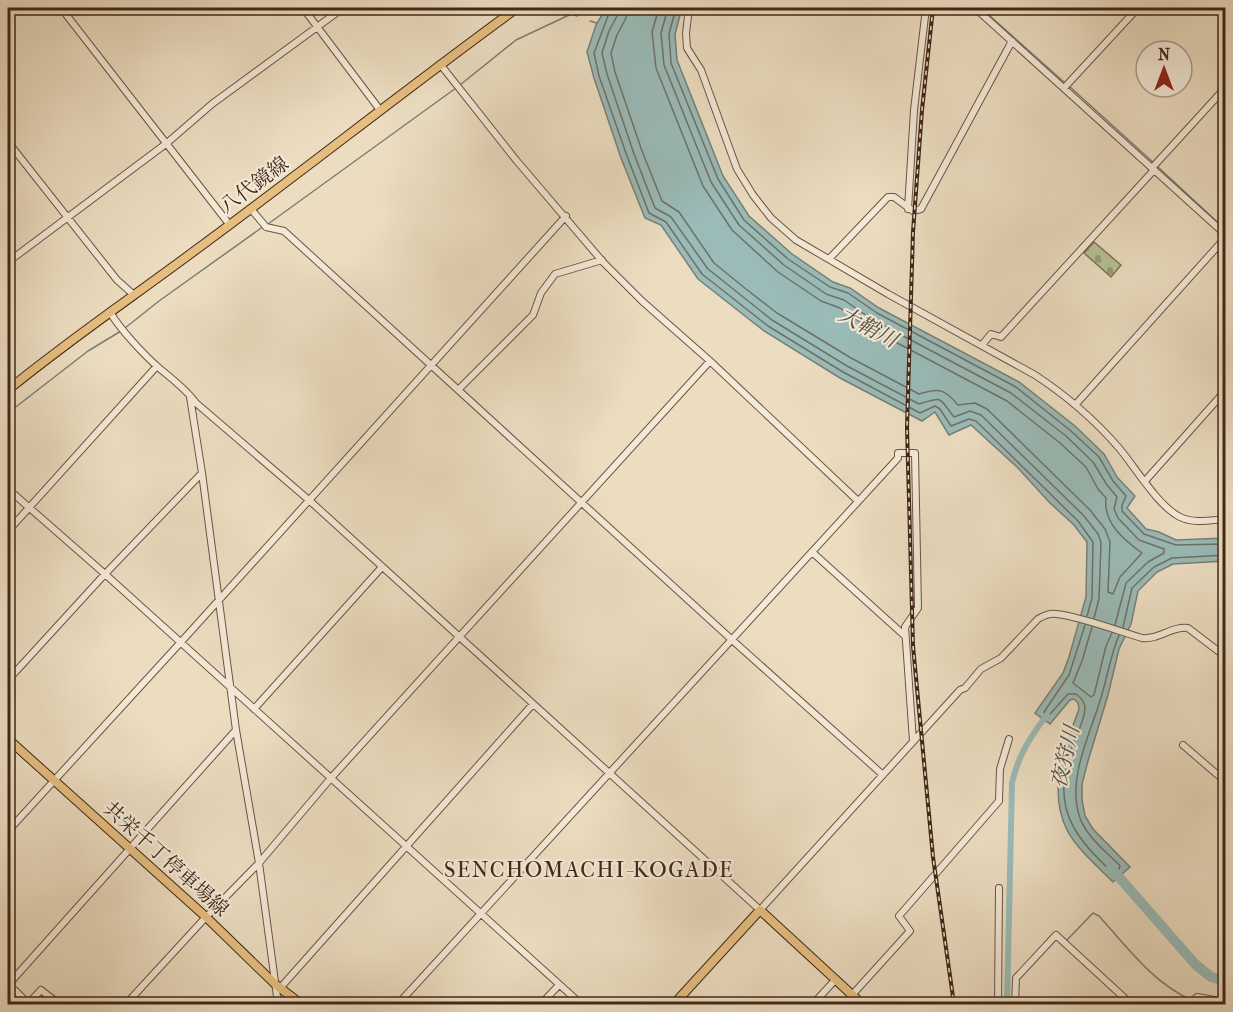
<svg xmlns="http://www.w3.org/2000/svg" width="1233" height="1012" font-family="'IM FELL French Canon','Noto Serif JP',serif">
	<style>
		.cemetery { fill: url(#cemetery-stones); stroke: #7c7456; stroke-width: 1.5 }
		.water { fill: #9abbb8; stroke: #768078; stroke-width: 1.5 }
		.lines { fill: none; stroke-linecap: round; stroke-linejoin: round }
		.shore { stroke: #6e7168; stroke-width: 1.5 }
		.stream { stroke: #768078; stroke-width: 1.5 }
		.canal { stroke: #9abbb8; stroke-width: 6 }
		.river { stroke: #9abbb8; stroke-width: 10 }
		.minor-casing { stroke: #6c5442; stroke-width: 8 }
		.major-casing { stroke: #412717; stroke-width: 10 }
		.minor { stroke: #f3e9d7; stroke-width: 6 }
		.major { stroke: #e6be80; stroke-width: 8 }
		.rail-casing { stroke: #412717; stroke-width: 4 }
		.rail { stroke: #f3e9d7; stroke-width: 1.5; stroke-dasharray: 4.5; stroke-linecap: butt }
		.labels { text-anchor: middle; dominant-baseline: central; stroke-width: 4.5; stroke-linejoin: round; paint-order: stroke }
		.street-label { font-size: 20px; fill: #412717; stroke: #f3e9d7 }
		.water-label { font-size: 21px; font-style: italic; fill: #574c3f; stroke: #f3e9d7 }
		.quarter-label { font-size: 22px; letter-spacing: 1.5px; fill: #412717; stroke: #f3e9d7 }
	</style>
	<defs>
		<pattern id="cemetery-stones" width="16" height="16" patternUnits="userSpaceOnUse" patternTransform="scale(1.5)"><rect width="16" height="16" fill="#b6c294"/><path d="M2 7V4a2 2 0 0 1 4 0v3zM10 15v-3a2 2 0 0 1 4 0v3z" fill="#969e78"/></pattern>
	</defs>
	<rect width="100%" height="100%" fill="#ecddc1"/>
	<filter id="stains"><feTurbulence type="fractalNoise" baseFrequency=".00333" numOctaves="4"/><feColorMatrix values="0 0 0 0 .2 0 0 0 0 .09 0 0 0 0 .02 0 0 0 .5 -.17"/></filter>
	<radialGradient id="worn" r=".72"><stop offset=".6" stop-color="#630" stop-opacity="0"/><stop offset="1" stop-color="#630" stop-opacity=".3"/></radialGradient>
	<!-- cemetery -->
	<path class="cemetery" d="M1094,242L1121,265L1111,277L1084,253Z"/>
	<!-- water -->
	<path class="water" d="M606,8H682L675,34L677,60L723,176L749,216L792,254L833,282L850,288L879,308L1019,382L1075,426L1104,454L1117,477L1135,496L1127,508L1146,529L1159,532L1176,540L1225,538V561L1173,564L1157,572L1138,591L1131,624L1119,649L1108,695L1088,761L1082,784V800L1085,816L1093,829L1130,867L1113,882C1099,868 1076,848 1067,830C1047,789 1065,748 1079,709L1078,703L1074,699L1070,700L1050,724L1035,713L1063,673L1069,657L1086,597L1087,542L1074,525L1049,502L1018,468L971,425L949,435L935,412L922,421L840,378L764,331L698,279L661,225L645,218L621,158L594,78L587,52L596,25Z"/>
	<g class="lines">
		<!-- shore -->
		<path class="shore" d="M611,8L594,53L599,76L627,156L649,213L666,222L702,274L768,326L843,372L920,413L935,406L940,409L951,426L969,419L976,421L1078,521L1093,542L1092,598L1087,616
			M619,8L618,14L609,31L602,53L607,74L634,154L655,208L671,217L708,269L772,320L847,366L919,404C944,396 938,397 954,417L970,411L981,415L1084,516L1098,534L1101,542L1099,599L1094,618
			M628,8L626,18L617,35L611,53L615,72L642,151L662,201L679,212L714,263L746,289L777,313L851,358L919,394C938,388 944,388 958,405L975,403L987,409L1090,510L1105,529L1110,542L1108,592L1113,594L1120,577L1142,553C1124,540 1103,523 1106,498L1098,489L1086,467L1060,443L1007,401L869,328L840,308L821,301L778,272L732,230L703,186L656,68L652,32L659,8
			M668,8L661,33L664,65L711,182L739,225L784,265L826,294L844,300L873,320L1011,393L1066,436L1093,462L1107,485L1117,497L1114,509L1118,518L1139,540L1164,549V553L1148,562L1126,583L1115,625
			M676,8L669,34L671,63L718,179L744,220L788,259L830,287L848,293L877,313L1016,387L1071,431L1099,457L1113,481L1126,496L1122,505V511L1144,534L1176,545L1226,544
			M1085,625L1069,675L1044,712L1047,715L1050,714L1068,694H1076C1082,698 1085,702 1085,709C1084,723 1074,739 1070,753C1057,794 1064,823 1094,854C1100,860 1107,868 1114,873L1119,869L1120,866C1106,851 1085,836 1079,815C1067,776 1092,731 1102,694C1108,674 1111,654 1119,635
			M1092,627L1082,661L1073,683L1091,697L1094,695L1106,646L1112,633
			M1123,627L1132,588L1154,567L1172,558L1226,555"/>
		<!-- stream -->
		<path class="stream" d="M981,8L1065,83
			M590,21L597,23
			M460,85L516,40L567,16L573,14L577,16
			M1069,86L1155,164
			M1158,167L1226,230
			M268,224L456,88
			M125,328L159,301L264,226
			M8,413L88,351L121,331
			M1067,940L1093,913L1099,916C1127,947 1152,982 1191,1000
			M1195,1002L1200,1004"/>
		<!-- canal -->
		<path class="canal" d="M1007,1004L1012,783C1018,756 1030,737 1047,715"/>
		<!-- river -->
		<path class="river" d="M1111,868L1195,964L1211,977L1226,981"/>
		<defs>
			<path id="minor" d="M61,8L229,224
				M303,8L380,110
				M689,8L686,33L687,48L701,70L737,169L753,195L771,218L796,240L888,294L1035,375C1067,396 1094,419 1119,448C1135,467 1158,506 1180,517C1194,524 1211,520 1226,519
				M975,8L1226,235
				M440,64L516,160L603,262L642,301L710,361L858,501
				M1064,88L1138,8
				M8,142L117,280L134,295
				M1152,168L1226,87
				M251,209L266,227L284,231L731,639L883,775
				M908,209L914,110L926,8
				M829,259L888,197H894L913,211L921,209L1012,41
				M8,262L167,143L212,104L343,8
				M110,312C119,328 144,355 159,368C172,379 186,389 196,403L310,501L760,910L960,690L965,688L981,669L1001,658L1038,619C1043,616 1049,613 1056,614C1079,616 1118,631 1142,638C1159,640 1171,626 1188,628L1226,657
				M982,345L991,334L1001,337L1154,170
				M458,390L533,315L541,293L555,274L602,260
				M190,397L202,473L236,730L259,863L278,1004
				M1076,404L1226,237
				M1145,481L1226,390
				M8,489L105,574L581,1004
				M8,531L157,366
				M812,552L905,636
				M8,680L105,574L202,473
				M254,709L382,567
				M1183,745L1226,782
				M8,831L181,642L566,216
				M8,984L29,1004
				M8,985L236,730
				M281,987L533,704
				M852,995L910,931L899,916L999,801L1000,769L1009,739
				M28,1004L41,990L59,1004
				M126,1004L206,917L259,863L331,778L710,361
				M398,1004L898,458V453H915L918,608L905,627L913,741
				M541,1004L559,985
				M813,1004L836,979
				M998,1004L999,888
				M1015,1004L1016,978L1056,935L1131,1004
				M1190,1004L1197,997L1226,1002"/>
			<path id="major" d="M8,390C69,340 134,296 197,249C303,171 406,89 513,11L521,8
				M8,739L206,917L275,984L301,1004
				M674,1004L760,910L862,1004"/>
		</defs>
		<!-- minor casing -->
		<use href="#minor" class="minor-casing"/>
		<!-- major casing -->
		<use href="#major" class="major-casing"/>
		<!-- minor -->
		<use href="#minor" class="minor"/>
		<!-- major -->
		<use href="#major" class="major"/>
		<defs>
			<path id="rail" d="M933,8L922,110L913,232L907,427L913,646L933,857L954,1004"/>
		</defs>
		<!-- rail casing -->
		<use href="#rail" class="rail-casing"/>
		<!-- rail -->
		<use href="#rail" class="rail"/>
	</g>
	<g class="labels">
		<!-- street labels -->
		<g class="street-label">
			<text transform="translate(254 185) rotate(-37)">八代鏡線</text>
			<text transform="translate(166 859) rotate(42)">共栄千丁停車場線</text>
		</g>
		<!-- water labels -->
		<g class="water-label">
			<text transform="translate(868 327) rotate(28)">大鞘川</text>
			<text transform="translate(1065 757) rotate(-77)">夜狩川</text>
		</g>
		<!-- quarter labels -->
		<g class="quarter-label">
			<text x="589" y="870">SENCHOMACHI-KOGADE</text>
		</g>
	</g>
	<!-- margin -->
	<rect width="1233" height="1012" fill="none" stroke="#ecddc1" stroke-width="30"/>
	<rect x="9" y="9" width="1215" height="994" fill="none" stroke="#412717" stroke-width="3"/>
	<rect x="15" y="15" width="1203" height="982" fill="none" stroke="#412717" stroke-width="1.5"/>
	<!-- north arrow -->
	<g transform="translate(1164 69)"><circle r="28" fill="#f3e9d7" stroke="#ac9b8a" stroke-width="1.5"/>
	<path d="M0-4.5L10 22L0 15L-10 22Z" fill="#8f2418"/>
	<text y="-9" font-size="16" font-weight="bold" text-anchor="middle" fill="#412717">N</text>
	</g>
	<rect width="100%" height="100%" filter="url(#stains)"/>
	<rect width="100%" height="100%" fill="url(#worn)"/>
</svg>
